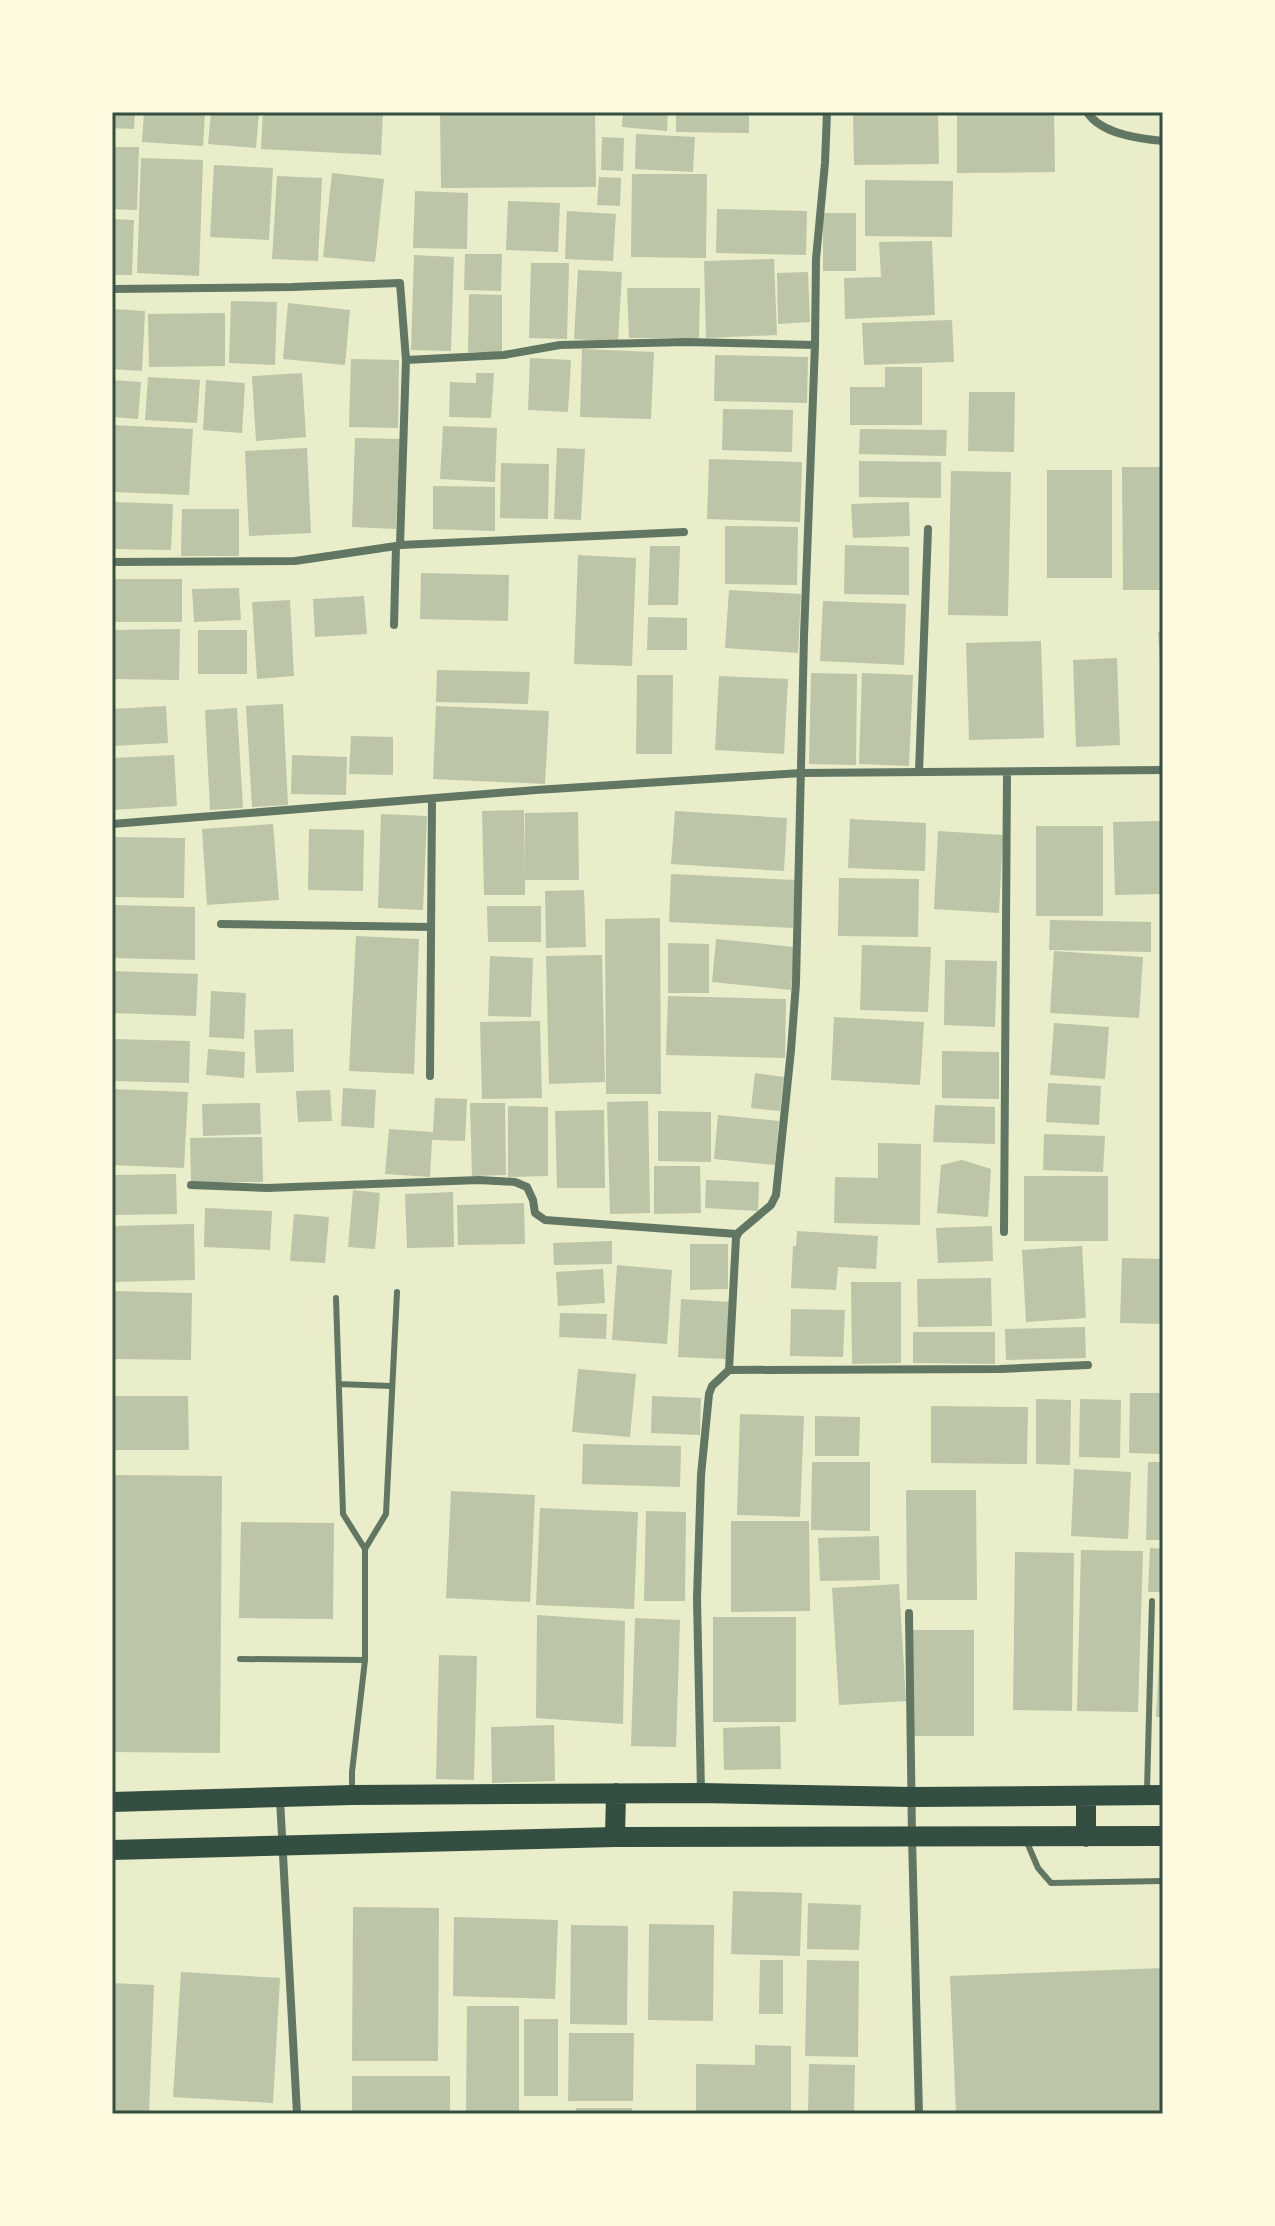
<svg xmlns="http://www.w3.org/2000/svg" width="1275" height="2226" font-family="'Public Sans',sans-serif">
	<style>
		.building { fill: #bcc5a7 }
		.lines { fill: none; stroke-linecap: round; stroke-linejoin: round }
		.service { stroke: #617663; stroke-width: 6 }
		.minor { stroke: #617663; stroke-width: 8 }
		.primary { stroke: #344e41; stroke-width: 20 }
		.neatline { fill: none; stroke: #344e41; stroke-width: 3 }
	</style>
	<rect width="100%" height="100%" fill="#e9edc9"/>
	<!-- building -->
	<path class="building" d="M112,112H135L134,129L112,128Z
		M144,112H205L203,146L142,142Z
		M211,112H259L256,148L208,144Z
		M263,112H383L381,155L261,149Z
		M440,112H595L596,187L441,188Z
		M623,112H668L667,131L622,127Z
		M676,112H749V133L676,132Z
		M853,112H938L939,164L854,165Z
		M957,112H1054L1055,172L957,173Z
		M636,134L695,137L693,172L635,169Z
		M602,137L624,138L623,171L601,170Z
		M112,147H139L137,210L112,209Z
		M141,158L203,160L199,276L137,273Z
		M214,165L273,168L269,240L210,237Z
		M332,173L384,179L375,262L323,257Z
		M632,174H707L706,258L631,257Z
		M277,176L322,178L318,261L272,259Z
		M599,177L621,178L620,206L597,205Z
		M865,180L953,181L952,237L865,236Z
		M415,191L468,193L467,249L413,248Z
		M508,201L560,203L558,252L506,250Z
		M717,209L807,211L806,255L716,253Z
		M567,211L616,214L613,261L565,259Z
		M823,213H856V271H823Z
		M112,219L134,220L132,275H112Z
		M932,241L935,315L845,319L844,278L881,277L879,242Z
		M465,254H502L501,291L464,290Z
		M414,255L454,257L451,351L411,350Z
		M774,259L777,335L706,338L704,261Z
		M531,263H569L567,339L529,338Z
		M578,270L622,272L618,342L574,339Z
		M808,272L810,322L778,324L777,273Z
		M627,288H700L699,338H629Z
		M469,294L502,295V352H468Z
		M231,301L277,302L275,365L229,363Z
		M288,303L350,310L345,365L283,359Z
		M112,309L145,311L142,371L112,369Z
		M225,313V366L149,367L148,314Z
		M952,320L954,362L864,365L862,323Z
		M582,349L654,352L651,419L580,417Z
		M715,355L808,357L807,403L714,401Z
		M530,358L571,360L568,412L528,410Z
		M351,359L399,360L398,428L349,427Z
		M885,367H922V425H850V387H885Z
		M302,373L306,437L256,441L252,376Z
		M476,373H494L491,418L449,417L450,382L476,383Z
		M148,377L200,380L197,423L145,420Z
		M112,380L141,382L138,419L112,417Z
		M206,380L245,383L242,433L203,430Z
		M969,392H1015L1014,452L968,451Z
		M723,409L793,410L792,452L722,450Z
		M112,425L193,429L189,495L112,492Z
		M443,426L497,428L495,482L440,479Z
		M860,429L947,430L946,456L859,454Z
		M355,438L400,439L396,529L352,527Z
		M307,448L311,533L249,536L245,451Z
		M557,448L585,449L581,520L554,519Z
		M709,459L802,462L800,522L707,519Z
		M859,461L941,462V498L859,497Z
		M501,463L549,464L548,519L500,518Z
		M1122,467H1163V590H1123Z
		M1047,470H1112V578H1047Z
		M951,471L1011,472L1008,616L948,615Z
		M433,486L495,487V531L433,529Z
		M112,502L173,504L171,550L112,549Z
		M909,502L910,536L853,538L851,504Z
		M182,509H239V556H181Z
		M725,526L798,527L797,585L725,584Z
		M845,545L909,547V595L844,594Z
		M650,546H680L678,605H648Z
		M578,555L636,558L632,666L574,664Z
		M421,573L509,575L508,621L420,619Z
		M112,579H182V622H112Z
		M239,588L241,620L194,622L192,589Z
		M729,590L801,594L798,653L725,648Z
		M364,596L367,634L315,637L313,599Z
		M290,600L294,676L257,679L252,602Z
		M823,601L906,604L904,665L820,661Z
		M648,617L687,618V650H647Z
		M180,629L179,680L112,679V630Z
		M198,630H247V674H198Z
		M1158,632H1163V672L1161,673Z
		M1041,641L1044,738L969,740L966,643Z
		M1117,658L1120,745L1076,747L1073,660Z
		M437,670L530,672L528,704L436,702Z
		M811,673L857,674L856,765L809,764Z
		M862,673L913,675L909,766L859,764Z
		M637,675H673L672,754H636Z
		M719,676L788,679L784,754L715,750Z
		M283,704L288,805L252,807L246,706Z
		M166,706L168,743L112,746V709Z
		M436,706L549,711L545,784L433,779Z
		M237,708L243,808L210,810L205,710Z
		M351,736L393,737V775L349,774Z
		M174,755L177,806L112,810V758Z
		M292,755L347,757L346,795L291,794Z
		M524,810L525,871V813L578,812L579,880H525V895H484L482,811Z
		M675,811L787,818L784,871L671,864Z
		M381,814L427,816L423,910L378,908Z
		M850,819L926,823L925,871L848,868Z
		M1160,821L1162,894L1115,895L1113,822Z
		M273,824L279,900L207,905L202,829Z
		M1036,826H1103V916H1036Z
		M309,829L364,830L363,891L308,890Z
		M938,831L1003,835L999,913L934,909Z
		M112,837L185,838L184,898L112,897Z
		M671,874L795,880L793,928L669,922Z
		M839,878L919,879L918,937L838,936Z
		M584,890L586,947L546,948L545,891Z
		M112,905L195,907V960L112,958Z
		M487,906H541V942H488Z
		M660,918L661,1094H606L605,919Z
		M1050,920L1151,922V952L1049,950Z
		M356,936L419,939L414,1074L349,1071Z
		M716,939L795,947L791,990L712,982Z
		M668,943L709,944V993H668Z
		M862,945L931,947L928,1012L860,1010Z
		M1054,951L1143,957L1139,1018L1050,1013Z
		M602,955L605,1082L549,1084L546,956Z
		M490,956L533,958L531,1017L488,1016Z
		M945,960L997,961L995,1027L944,1025Z
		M112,971L198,974L196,1016L112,1013Z
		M211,991L246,993L244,1039L209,1037Z
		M668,996L786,999L785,1058L666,1055Z
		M834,1017L924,1022L920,1085L831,1080Z
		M540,1021L542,1098L482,1099L480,1022Z
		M1054,1023L1109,1027L1105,1079L1050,1075Z
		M293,1029L294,1072L256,1073L254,1030Z
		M112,1039L190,1041L189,1083L112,1081Z
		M208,1049L245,1052L244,1078L206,1075Z
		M942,1051L999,1052V1099L942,1098Z
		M755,1073L784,1077L780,1111L751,1108Z
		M1048,1083L1101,1086L1099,1125L1046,1122Z
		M343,1088L376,1090L374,1128L341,1126Z
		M112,1089L188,1092L184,1168L112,1165Z
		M330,1090L332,1121L298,1122L296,1091Z
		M435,1098L467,1099L465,1141L432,1140L430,1177L385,1174L389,1129L433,1132Z
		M648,1101L650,1213L610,1214L607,1102Z
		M260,1103L261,1134L203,1136L202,1104Z
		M470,1103H505L506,1175L472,1176Z
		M935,1105L995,1107V1144L933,1142Z
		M508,1106L548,1107V1176L508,1177Z
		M604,1110L605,1188H557L555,1111Z
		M658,1111L711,1112V1162L658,1161Z
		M718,1115L779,1121L775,1165L714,1159Z
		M1044,1134L1105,1136L1103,1172L1043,1170Z
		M262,1137L263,1182H191L190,1138Z
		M878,1143L921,1144L920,1225L834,1223L835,1177L878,1178Z
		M962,1160L991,1169L988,1217L937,1213L941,1165Z
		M654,1166H700L701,1213L654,1214Z
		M176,1174L177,1214L112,1215V1175Z
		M1024,1176H1108V1241H1024Z
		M706,1180L759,1182L758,1211L705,1208Z
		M353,1190L380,1193L375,1249L348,1247Z
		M453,1192L454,1247L407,1248L405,1194Z
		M524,1203L525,1244L458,1245L457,1205Z
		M205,1208L272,1211L270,1250L204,1247Z
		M294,1214L329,1217L325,1263L290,1261Z
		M194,1224L195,1280L112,1282V1226Z
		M992,1226L993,1261L938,1263L936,1228Z
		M797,1231L878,1236L876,1269L838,1267L836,1290L791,1288L793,1246H796Z
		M612,1241V1264L554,1265L553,1243Z
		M690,1244H728V1289L690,1290Z
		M1082,1246L1086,1318L1026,1322L1022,1250Z
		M1122,1258L1163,1259V1324L1120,1323Z
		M617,1265L672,1270L667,1344L612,1340Z
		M603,1269L605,1303L558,1306L556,1272Z
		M991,1278L992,1326L918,1327L917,1279Z
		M851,1282H901V1363L852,1364Z
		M112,1291L192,1293L191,1360L112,1359Z
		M681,1299L729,1302L726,1359L678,1357Z
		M791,1309L845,1310L843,1357L790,1356Z
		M560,1313L607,1314L606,1339L559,1337Z
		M1085,1327L1086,1358L1006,1360L1005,1329Z
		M913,1332H995V1364L913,1363Z
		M578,1369L636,1374L630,1437L572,1432Z
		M1130,1393H1163V1454L1129,1453Z
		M112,1396H188L189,1450H112Z
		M652,1396L701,1398L700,1435L651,1433Z
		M1036,1399L1071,1400L1070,1465L1036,1464Z
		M1080,1399L1121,1400L1120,1458L1079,1457Z
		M931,1406L1028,1407L1027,1464L931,1463Z
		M740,1414L804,1416L800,1517L737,1515Z
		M815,1416L860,1417L859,1456H815Z
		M583,1444L681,1446L680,1487L582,1484Z
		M812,1462H870V1531L811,1530Z
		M1148,1462H1163V1540H1146Z
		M1074,1469L1131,1472L1128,1539L1071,1536Z
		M112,1475L222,1476L220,1753L112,1752Z
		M906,1490H976L977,1600H907Z
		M451,1491L535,1495L530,1602L446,1598Z
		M540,1508L638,1512L634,1609L536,1605Z
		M646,1511L686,1512L685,1601H644Z
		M731,1521H809L810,1611L731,1612Z
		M241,1522L334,1523L333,1619L239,1618Z
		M879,1536L880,1580L820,1581L818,1538Z
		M1150,1548L1163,1549V1592H1148Z
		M1081,1550L1143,1551L1138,1712L1077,1711Z
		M1015,1552L1074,1553L1072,1711L1013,1710Z
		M899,1584L906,1701L839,1705L832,1588Z
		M537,1615L625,1621L623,1724L536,1718Z
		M713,1617H796V1722H713Z
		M635,1618L680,1620L676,1747L631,1746Z
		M1161,1625H1163V1717H1156Z
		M913,1630H974V1736H913Z
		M439,1655L477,1656L474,1780L436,1779Z
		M554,1725L555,1781L492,1783L491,1727Z
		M780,1726L781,1769L724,1770L723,1728Z
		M733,1891L802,1893L800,1956L731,1954Z
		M808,1903L861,1905L859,1950L807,1949Z
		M353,1907L439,1908L438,2061H352Z
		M454,1917L558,1920L555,1999L453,1996Z
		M649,1924L714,1925L713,2021L648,2020Z
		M571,1925L628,1926L627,2025L570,2024Z
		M760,1960H783V2014H759Z
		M807,1960L859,1961L858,2057L805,2056Z
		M1163,1968V2114H956L950,1976Z
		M181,1972L280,1978L273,2103L173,2097Z
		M112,1983L154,1985L149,2114H112Z
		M467,2006H519V2113H466Z
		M524,2019H558V2096H524Z
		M569,2033H634L633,2101H568Z
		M755,2045L791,2046V2114H696V2064L755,2065Z
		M809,2064L855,2065L854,2114H808Z
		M352,2076H450V2114H352Z
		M576,2108H632V2114H576Z"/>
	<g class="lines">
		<!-- service -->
		<path class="service" d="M336,1298L343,1514L365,1549
			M339,1384L391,1386
			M240,1659L365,1660
			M352,1790V1772L365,1660V1549L386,1514L397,1292
			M1147,1790L1152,1601
			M1026,1840L1038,1868L1051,1883L1163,1881"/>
		<!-- minor -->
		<path class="minor" d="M1087,112C1101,134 1139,139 1163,141
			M112,289L292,287L400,283L406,360L504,355L560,345L686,342L815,345
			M400,545L684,532
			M112,562L295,561L396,546
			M394,625L396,546L400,545L406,360
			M919,772L928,529
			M112,824L536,790L801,773L1163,770
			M221,924L431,927
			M430,1076L432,799
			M191,1185L267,1188L479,1180L515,1182L527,1187L533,1200L535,1213L545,1220L737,1234
			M1004,1232L1007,772
			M729,1370L1000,1369L1088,1365
			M909,1613L912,1837L919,2114
			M701,1792L697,1598L701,1475L709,1394L712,1386L729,1370L736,1238L739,1232L771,1205L776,1195L791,1050L796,983L804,636L815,345L816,259L825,163L827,112
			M280,1799L297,2114"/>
		<!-- primary -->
		<path class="primary" d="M112,1802L352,1795L701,1793L913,1797L1163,1795
			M615,1837L616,1793
			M1086,1837V1796
			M112,1850L615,1837L1163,1836"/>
	</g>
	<!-- border -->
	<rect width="1275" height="2226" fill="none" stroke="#fefae0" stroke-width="228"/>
	<rect x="114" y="114" width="1047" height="1998" class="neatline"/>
</svg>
